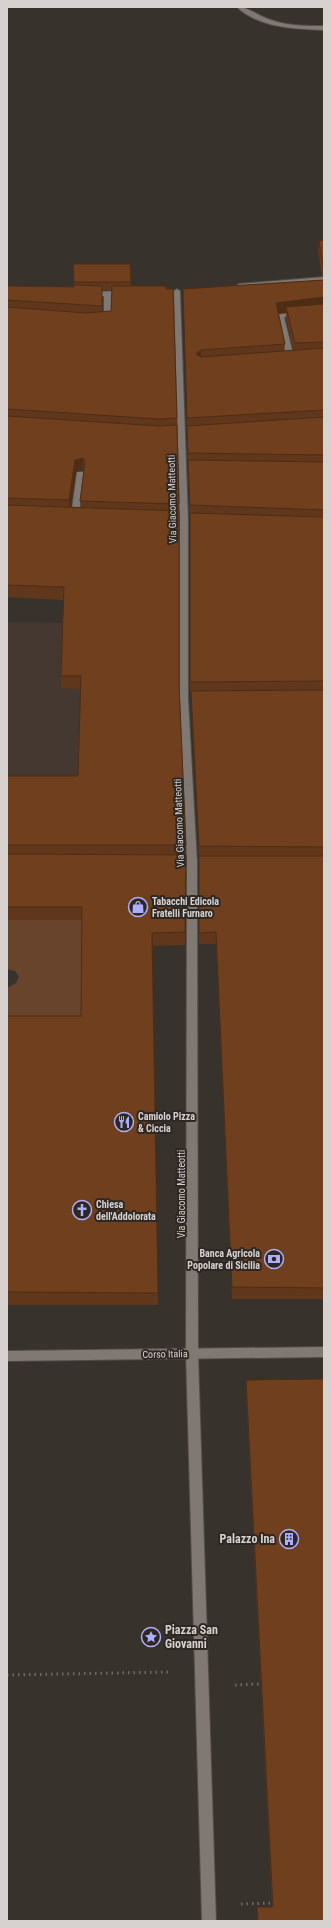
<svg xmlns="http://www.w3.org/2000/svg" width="331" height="1928" font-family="'Roboto Condensed',sans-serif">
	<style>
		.built { fill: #453831 }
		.green { fill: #68442d }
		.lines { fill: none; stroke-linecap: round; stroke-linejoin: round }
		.service-casing { stroke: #534d4a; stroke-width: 2 }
		.pedestrian-casing { stroke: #534d4a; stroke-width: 2 }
		.minor-casing { stroke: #534d4a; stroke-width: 2 }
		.tertiary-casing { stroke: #534d4a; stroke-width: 2 }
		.path { stroke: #6f6965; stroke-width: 3; stroke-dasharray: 1.5 4; stroke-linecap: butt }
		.service { fill: #807873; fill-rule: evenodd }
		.pedestrian { fill: #807873; fill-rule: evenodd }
		.minor { fill: #807873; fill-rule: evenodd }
		.tertiary { fill: #807873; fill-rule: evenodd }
		.wall { fill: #60371a; fill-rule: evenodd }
		.shaded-wall { fill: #4e2d15 }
		.building { fill: #70401e; stroke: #4e2d15 }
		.labels { text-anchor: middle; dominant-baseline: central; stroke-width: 4; stroke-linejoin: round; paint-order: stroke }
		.street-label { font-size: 10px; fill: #d7d2d0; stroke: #2e2824 }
		.poi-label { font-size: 10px; font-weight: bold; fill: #d7d2d0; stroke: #2e2824; text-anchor: start }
		.near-poi-label { font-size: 12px; font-weight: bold; fill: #d7d2d0; stroke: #2e2824; text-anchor: end }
	</style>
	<rect width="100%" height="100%" fill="#38322d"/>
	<!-- built -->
	<path class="built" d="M7,622L65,623L140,690L154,715L7,842Z"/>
	<!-- green -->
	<path class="green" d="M7,920H83L82,1028H7V988L16,983L19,977L15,971L7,969Z"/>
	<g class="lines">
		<defs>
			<path id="service" d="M77,472H83L84,474L79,516L75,518L71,516Z"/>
			<path id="pedestrian" d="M192,1349L196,1350L198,1354L216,1921H202L186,1354L188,1350Z"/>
			<path id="minor" d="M237,7C249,7 260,17 271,20C288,26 306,26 324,26V30C296,29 259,28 237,7Z
				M324,277V281L239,288L236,286L239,284Z
				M177,289L180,291L188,520V698L197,862L198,1354L196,1358L192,1359L188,1358L186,1354L187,862L180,698V520L174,291Z
				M125,291L128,293L127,294L111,295L112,321L108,323L101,321L104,319V296H89L86,294L89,292Z
				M324,309V313L284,317L294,358L287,360L277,315L278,314Z"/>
			<path id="tertiary" d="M324,1347V1357L7,1361V1351Z"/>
		</defs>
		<!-- service casing -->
		<use href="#service" class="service-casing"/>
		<!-- pedestrian casing -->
		<use href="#pedestrian" class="pedestrian-casing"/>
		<!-- minor casing -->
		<use href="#minor" class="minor-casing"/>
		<!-- tertiary casing -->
		<use href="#tertiary" class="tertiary-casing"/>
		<!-- path -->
		<path class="path" d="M7,1675L170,1672
			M235,1685L261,1684
			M241,1904L274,1903"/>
		<!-- service -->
		<use href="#service" class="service"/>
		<!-- pedestrian -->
		<use href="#pedestrian" class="pedestrian"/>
		<!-- minor -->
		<use href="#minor" class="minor"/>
		<!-- tertiary -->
		<use href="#tertiary" class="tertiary"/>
	</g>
	<!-- wall -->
	<path class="wall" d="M324,240V1299H232L216,944H199V858L191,702V693H190V517L188,472L183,289L323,280V276H322L318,251L319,241ZM286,313V318L293,350L284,351L285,344L279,314Z
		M73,264H130L131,286L166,289L177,418L179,504V685L186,845L185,945L152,946L158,1305H7V1016H81L82,920H7V776H78L81,689L61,688V676L64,600L7,597V286L74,287ZM102,290H112L111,311L102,312ZM83,470L84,472L80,501L81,508L71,507L76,472Z
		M246,1380L324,1921H257V1907H272L246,1393Z"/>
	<!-- shaded-wall -->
	<path class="shaded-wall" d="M324,297V308L286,307V313L276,314V303Z
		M201,350V360L196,354Z
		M83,458V470L76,472L70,513L69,500L75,460Z"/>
	<!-- building -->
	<path class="building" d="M324,240V265H323L319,241Z
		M73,264H130L131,282H74Z
		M324,280V297L276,303L285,344L201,350L196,354L201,357L324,348V410L187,418L183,289Z
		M74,285L102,286V306L7,300V286L74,287Z
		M112,286H166V289H173L177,418L159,419L7,409V307L86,313L111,311Z
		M324,304V342L295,343L286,307Z
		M7,416L159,426L177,425L179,504L80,501L85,462L83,458L75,460L69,500L7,498Z
		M324,417V455L188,453L187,426Z
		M188,460L324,462V510L190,505Z
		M7,505L179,511V685L186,845H7V776H78L81,676H61L64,587L7,585Z
		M190,513L324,517V681L190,682Z
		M324,690V847L199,846L191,691Z
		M7,854L186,855L185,932L152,933L158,1293L7,1292V1016H81L82,907H7Z
		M199,856H324V1288L232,1287L216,932L199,933Z
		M324,1379V1921H258L257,1907H273L246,1380Z"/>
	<!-- icons -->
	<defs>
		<symbol id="shop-ring" viewBox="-11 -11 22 22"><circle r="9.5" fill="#2e2824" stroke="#aeaefb" stroke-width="1.5"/><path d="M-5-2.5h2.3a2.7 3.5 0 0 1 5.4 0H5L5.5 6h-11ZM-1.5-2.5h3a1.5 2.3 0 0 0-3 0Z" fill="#aeaefb"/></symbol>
		<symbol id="restaurant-ring" viewBox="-11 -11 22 22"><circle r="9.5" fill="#2e2824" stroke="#aeaefb" stroke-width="1.5"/><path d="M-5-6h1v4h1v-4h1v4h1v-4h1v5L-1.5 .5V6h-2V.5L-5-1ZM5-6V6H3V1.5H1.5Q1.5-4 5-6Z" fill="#aeaefb"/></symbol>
		<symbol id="church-ring" viewBox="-11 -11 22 22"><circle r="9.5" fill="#2e2824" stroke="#aeaefb" stroke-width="1.5"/><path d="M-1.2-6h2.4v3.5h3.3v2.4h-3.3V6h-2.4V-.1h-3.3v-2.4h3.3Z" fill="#aeaefb"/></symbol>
		<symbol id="bank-ring" viewBox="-11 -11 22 22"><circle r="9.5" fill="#2e2824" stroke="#aeaefb" stroke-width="1.5"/><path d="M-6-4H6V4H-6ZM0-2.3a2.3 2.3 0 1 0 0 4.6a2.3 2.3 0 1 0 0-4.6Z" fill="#aeaefb"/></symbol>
		<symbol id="building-ring" viewBox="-11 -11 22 22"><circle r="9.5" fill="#2e2824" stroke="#aeaefb" stroke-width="1.5"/><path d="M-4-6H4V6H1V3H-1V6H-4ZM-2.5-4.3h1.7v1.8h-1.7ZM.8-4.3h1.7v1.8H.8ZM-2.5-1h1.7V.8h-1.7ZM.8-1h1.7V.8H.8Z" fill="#aeaefb"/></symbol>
		<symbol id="sight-ring" viewBox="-11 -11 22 22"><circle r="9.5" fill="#2e2824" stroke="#aeaefb" stroke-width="1.5"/><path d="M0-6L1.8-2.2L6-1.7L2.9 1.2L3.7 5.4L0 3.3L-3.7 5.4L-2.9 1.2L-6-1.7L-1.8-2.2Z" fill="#aeaefb"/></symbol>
	</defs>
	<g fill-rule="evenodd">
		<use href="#shop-ring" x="127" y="896" width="22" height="22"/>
		<use href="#restaurant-ring" x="113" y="1111" width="22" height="22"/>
		<use href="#church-ring" x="71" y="1199" width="22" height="22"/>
		<use href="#bank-ring" x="263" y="1248" width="22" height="22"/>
		<use href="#building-ring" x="278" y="1528" width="22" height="22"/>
		<use href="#sight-ring" x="140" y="1626" width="22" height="22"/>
	</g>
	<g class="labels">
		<!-- street labels -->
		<g class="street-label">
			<text transform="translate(172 499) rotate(-91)">Via Giacomo Matteotti</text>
			<text transform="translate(179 823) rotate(-92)">Via Giacomo Matteotti</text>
			<text transform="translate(181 1194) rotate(-90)">Via Giacomo Matteotti</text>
			<text transform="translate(165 1354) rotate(-1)">Corso Italia</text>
		</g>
		<!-- poi labels -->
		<g class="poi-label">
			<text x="152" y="901">Tabacchi Edicola<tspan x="152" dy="12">Fratelli Furnaro</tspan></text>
			<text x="138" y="1116">Camiolo Pizza<tspan x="138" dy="12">&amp; Ciccia</tspan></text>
			<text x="96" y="1204">Chiesa<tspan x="96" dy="12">dell'Addolorata</tspan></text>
			<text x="260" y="1253" text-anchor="end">Banca Agricola<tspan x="260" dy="12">Popolare di Sicilia</tspan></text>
		</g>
		<!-- near-poi labels -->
		<g class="near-poi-label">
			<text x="275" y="1539">Palazzo Ina</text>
			<text x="165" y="1630" text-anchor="start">Piazza San<tspan x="165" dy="14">Giovanni</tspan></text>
		</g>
	</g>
	<!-- border -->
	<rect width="331" height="1928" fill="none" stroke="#d7d2d0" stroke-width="16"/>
</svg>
